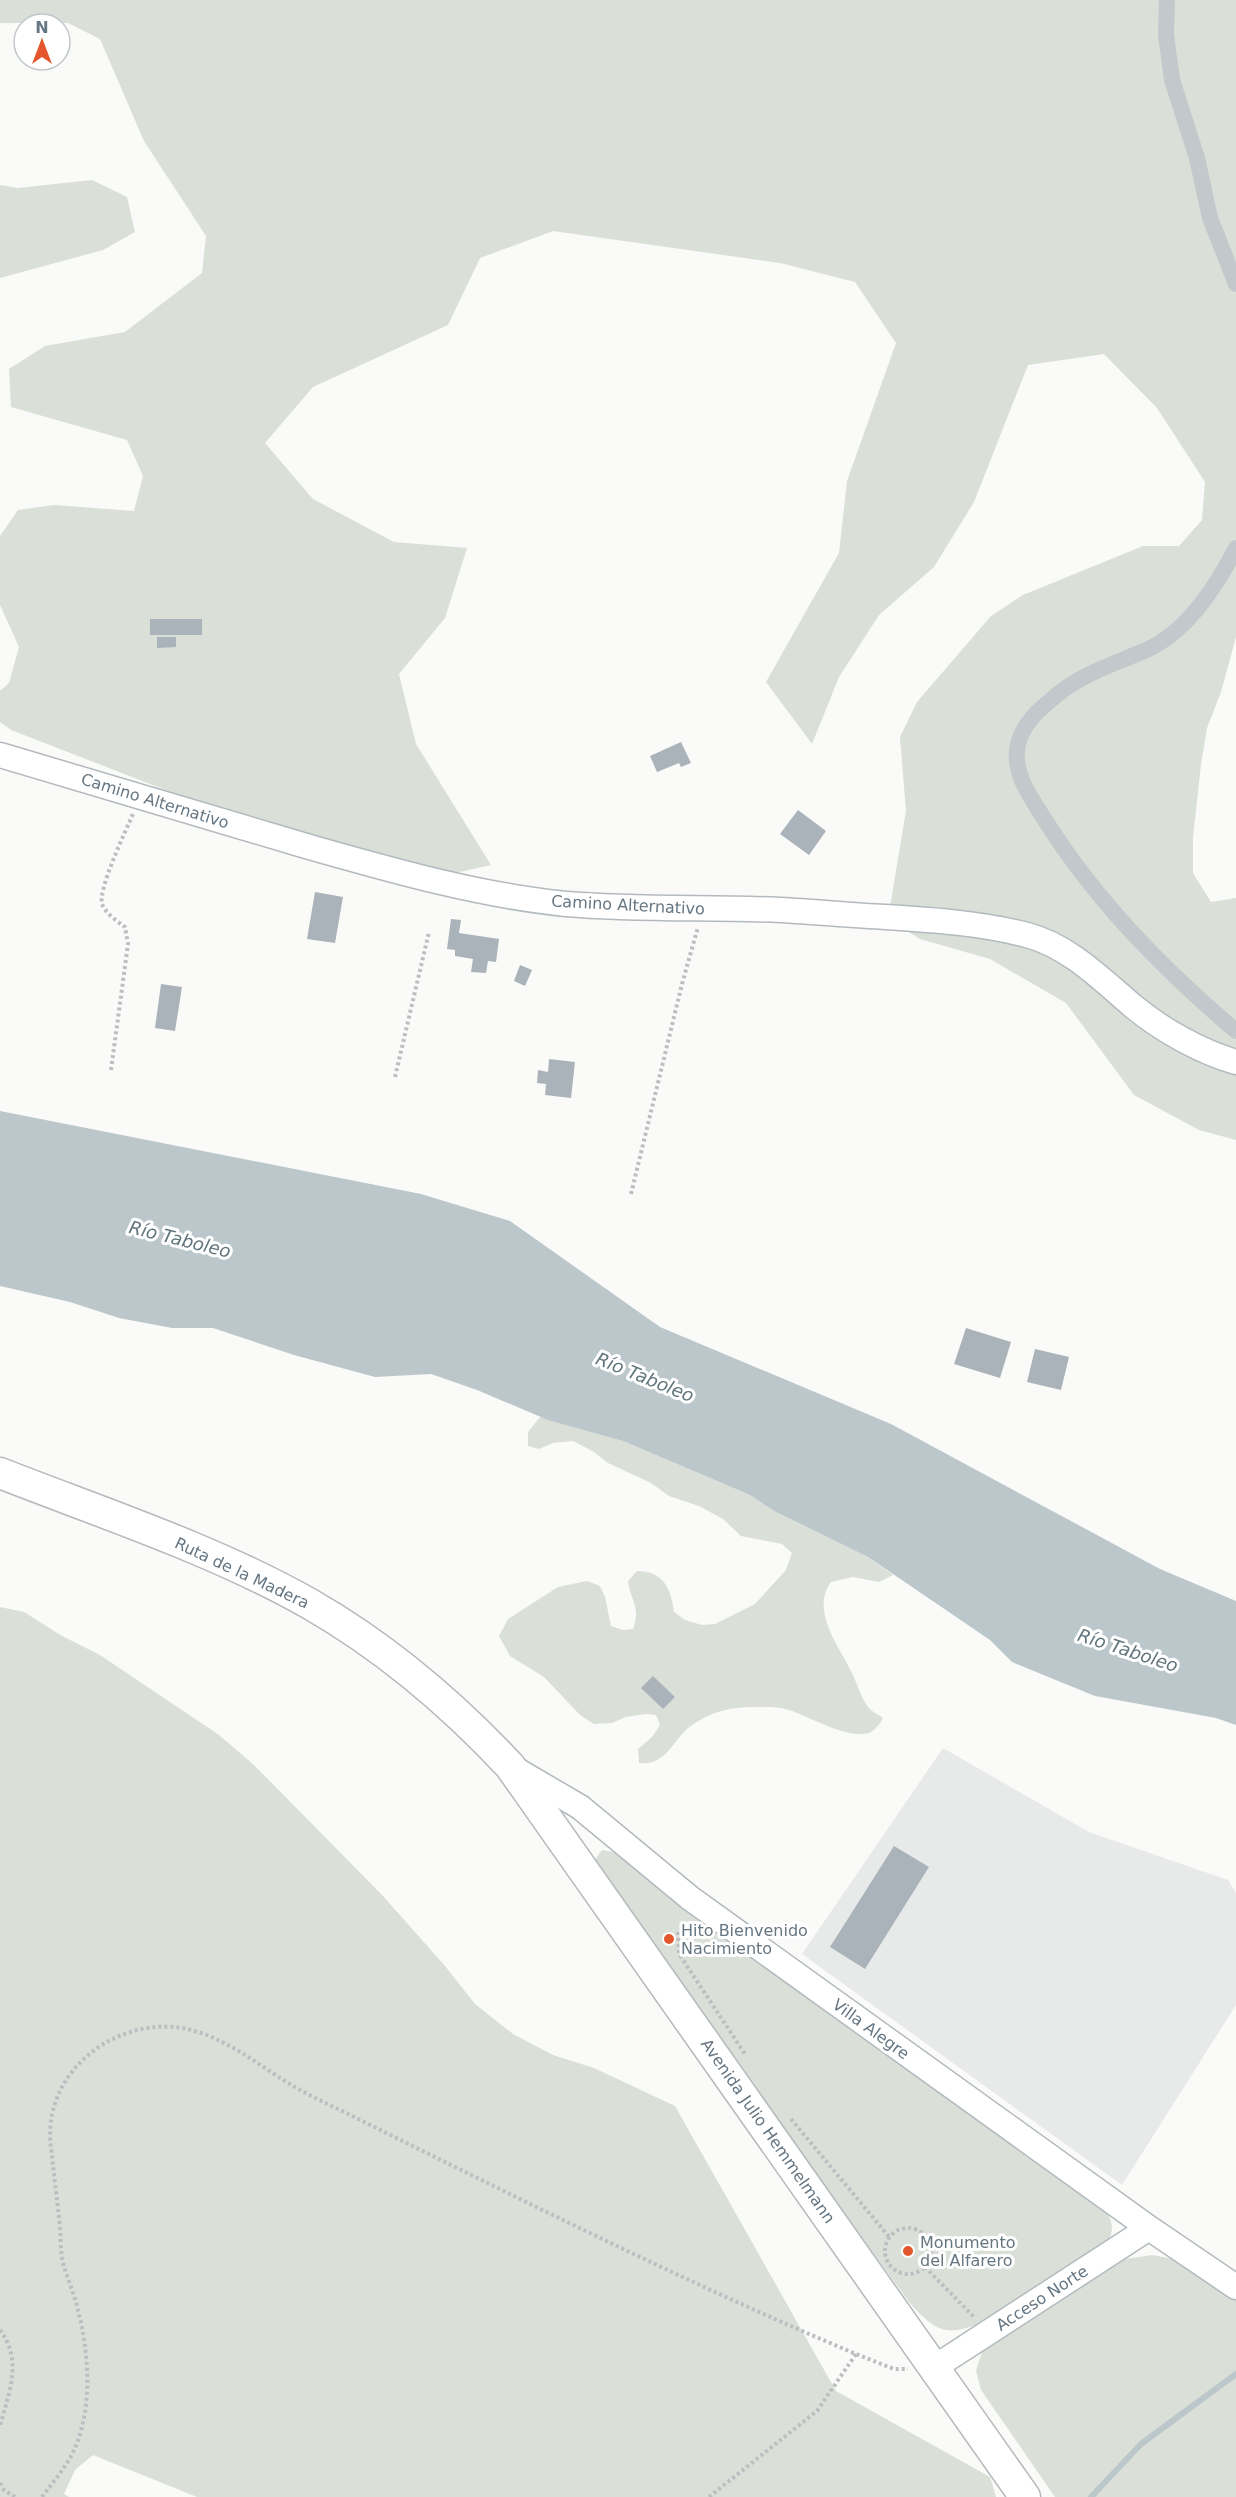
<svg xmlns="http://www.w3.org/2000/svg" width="1236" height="2497" font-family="'DejaVu Sans',sans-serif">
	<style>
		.built { fill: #e8e9e9 }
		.green { fill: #dadfd7 }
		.water { fill: #bbc7cb }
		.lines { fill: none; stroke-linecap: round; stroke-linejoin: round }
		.stream { stroke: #bbc7cb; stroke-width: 6 }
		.building { fill: #aab3b9 }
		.secondary-casing { stroke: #b3babf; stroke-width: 27 }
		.highway-casing { stroke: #b4b9bd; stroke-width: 33 }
		.path { stroke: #bbbfc2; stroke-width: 4; stroke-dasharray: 3 3; stroke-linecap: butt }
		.street { stroke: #c3c8cc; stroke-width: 16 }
		.secondary { stroke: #fff; stroke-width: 24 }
		.highway { stroke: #fff; stroke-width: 30 }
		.poi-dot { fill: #e4572e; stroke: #fff; stroke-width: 2 }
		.labels { text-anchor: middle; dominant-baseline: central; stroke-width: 6; stroke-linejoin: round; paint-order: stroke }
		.street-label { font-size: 16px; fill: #657683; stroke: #fff }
		.poi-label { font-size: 16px; fill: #657683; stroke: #fff; text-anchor: start }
		.water-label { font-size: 18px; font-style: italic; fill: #60757c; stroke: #fff }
	</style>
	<rect width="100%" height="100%" fill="#fafaf8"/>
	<!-- built -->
	<path class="built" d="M943,1748L1089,1832L1228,1880L1236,1893V2005L1122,2185L802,1954Z"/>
	<!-- green -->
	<path class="green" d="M0,0H1236V637L1221,692L1207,728L1201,764L1193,837V873L1211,902L1236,898V1140L1199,1130L1134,1095L1066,1003L990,959L920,939L888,919L906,811L900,737L917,702L991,616L1023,595L1143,546H1179L1202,520L1205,482L1157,408L1104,354L1028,365L974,502L934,567L879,615L839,677L812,744L766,682L839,553L847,481L896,343L855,282L780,263L553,231L480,258L448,325L313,387L265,443L313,499L394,542L467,548L445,618L399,674L416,744L491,865L455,873L304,837L194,801L11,730L0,722V691L9,683L19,647L0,605V536L18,510L54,505L134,511L143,476L127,440L11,407L9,369L45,346L125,332L202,273L206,236L144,141L100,39L68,23H0Z
		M92,180L127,197L135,232L103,250L0,278V185L18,188Z
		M540,1417L623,1441L750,1495L774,1511L868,1557L893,1575L879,1582L853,1577L831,1582C810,1610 839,1646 852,1673C857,1683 861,1698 868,1707C871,1711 879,1715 883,1718C881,1722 878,1726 875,1729C858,1746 809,1716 789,1710C778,1706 764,1707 752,1707C730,1707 711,1712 692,1725C672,1739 668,1766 639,1763L638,1749L652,1737L660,1725L656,1715L645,1714L626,1717L612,1723L594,1724L580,1715L544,1677L510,1656L499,1636L508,1619L558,1587L587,1581L600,1586L605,1597L611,1626L623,1630L633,1629C641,1606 631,1603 628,1581L637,1571C663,1571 671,1588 674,1612L685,1620L702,1625L715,1624L755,1604L786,1570L792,1553L782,1544L741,1536L723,1519L699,1506L669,1496L651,1483L608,1463L594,1452L573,1441L553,1443L539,1449L528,1446V1432Z
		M0,1607L24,1612L62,1636L100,1655L219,1735L254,1765L383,1896L445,1966L475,2004L513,2034L553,2055L594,2068L675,2106L836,2391L990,2477L996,2497H197L93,2455L75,2470L64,2494L69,2497H0Z
		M602,1850L613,1852L1091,2197C1109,2213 1119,2223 1106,2246L983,2322C945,2338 935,2331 909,2302L598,1873L594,1861Z
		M1152,2255L1184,2261L1236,2292V2497H1055L981,2390L976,2371L983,2349L1119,2260Z"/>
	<!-- water -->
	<path class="water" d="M0,1111L421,1194L510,1221L660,1327L891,1424L1160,1569L1236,1601V1725L1216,1718L1095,1696L1012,1662L990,1640L868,1557L774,1511L750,1495L623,1441L548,1420L477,1390L431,1374L375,1377L294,1355L213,1328H172L119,1318L70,1302L0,1286Z"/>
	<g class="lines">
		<!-- stream -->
		<path class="stream" d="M1091,2497L1141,2444L1236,2374"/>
	</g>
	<!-- building -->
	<path class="building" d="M150,619H202V635H150Z
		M157,637H176V647L157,648Z
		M681,742L691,763L681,767L679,763L657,772L650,756Z
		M798,810L826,831L809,855L780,834Z
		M315,892L343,897L335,943L307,939Z
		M451,919L461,920L459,933L499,939L496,962L488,961L486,973L471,972L473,959L455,956V950L447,949Z
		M520,965L532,970L525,986L514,981Z
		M161,984L182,987L175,1031L155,1028Z
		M549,1059L575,1062L571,1098L545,1095L546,1084L537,1083L538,1070L548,1072Z
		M966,1328L1011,1342L1000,1378L954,1364Z
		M1035,1349L1069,1357L1061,1390L1027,1382Z
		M653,1676L675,1697L663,1709L641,1688Z
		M894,1846L929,1867L865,1969L830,1947Z"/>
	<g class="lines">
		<defs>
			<path id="secondary" d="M0,755C102,785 204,816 306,846C391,870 477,895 566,904C637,910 709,907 781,910C815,912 850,915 885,917C932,920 980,923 1027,935C1069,946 1101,979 1134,1007C1162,1030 1201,1052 1236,1062
				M515,1769L580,1807L690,1898L1149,2228L1236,2287
				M935,2367L1149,2228"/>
			<path id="highway" d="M0,1473C102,1513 215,1550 310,1604C385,1647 451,1703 510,1766L1025,2497"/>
		</defs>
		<!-- secondary casing -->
		<use href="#secondary" class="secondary-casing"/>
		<!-- highway casing -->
		<use href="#highway" class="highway-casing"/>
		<!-- path -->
		<path class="path" d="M111,1070L128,944L125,927C117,921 106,914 102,904C98,889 126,830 133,814
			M395,1077L429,932
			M631,1194L682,984L698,927
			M678,1932L679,1954L745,2054
			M791,2119L890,2238
			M885 2251a23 23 0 1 1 46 0a23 23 0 1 1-46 0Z
			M925,2267L974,2317
			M0,2330C23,2361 9,2392 0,2426
			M0,2483L4,2490L15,2497
			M42,2497C54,2481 67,2466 75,2448C93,2405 89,2354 78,2310C75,2295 68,2281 64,2266C60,2254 61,2240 60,2227C57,2200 54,2174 51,2148C41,2075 112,2017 182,2028C223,2035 258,2065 293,2086C310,2096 328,2104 346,2113C514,2196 682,2281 856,2354L894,2369H908
			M709,2497L817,2411L856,2354"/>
		<!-- street -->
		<path class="street" d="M1167,0L1166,35L1172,80L1197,158L1210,218L1236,284
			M1236,548C1216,587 1186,634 1144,651C1116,663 1088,672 1063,690C1043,706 1020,723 1017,750C1014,776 1032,799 1045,820C1096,901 1163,969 1236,1031"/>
		<!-- secondary -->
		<use href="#secondary" class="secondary"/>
		<!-- highway -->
		<use href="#highway" class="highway"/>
	</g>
	<!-- markers -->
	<g class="poi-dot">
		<circle cx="669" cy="1939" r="6"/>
		<circle cx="908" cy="2251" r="6"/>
	</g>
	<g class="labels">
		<!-- street labels -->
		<g class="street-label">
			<text transform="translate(155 801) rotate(17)">Camino Alternativo</text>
			<text transform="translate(628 905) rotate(3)">Camino Alternativo</text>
			<text transform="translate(242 1573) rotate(25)">Ruta de la Madera</text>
			<text transform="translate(871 2029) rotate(36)">Villa Alegre</text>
			<text transform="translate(768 2131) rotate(55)">Avenida Julio Hemmelmann</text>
			<text transform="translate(1042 2298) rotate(-33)">Acceso Norte</text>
		</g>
		<!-- poi labels -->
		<g class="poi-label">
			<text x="681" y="1930">Hito Bienvenido<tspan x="681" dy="18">Nacimiento</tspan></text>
			<text x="920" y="2242">Monumento<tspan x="920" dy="18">del Alfarero</tspan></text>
		</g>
		<!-- water labels -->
		<g class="water-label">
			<text transform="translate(180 1239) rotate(14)">Río Taboleo</text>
			<text transform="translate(645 1377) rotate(22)">Río Taboleo</text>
			<text transform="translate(1128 1650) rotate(18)">Río Taboleo</text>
		</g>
	</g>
	<!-- north arrow -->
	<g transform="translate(42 42)"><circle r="28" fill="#ffffff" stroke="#c1c8cd" stroke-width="1.5"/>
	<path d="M0-4.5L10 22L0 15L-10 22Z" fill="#e4572e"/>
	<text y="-9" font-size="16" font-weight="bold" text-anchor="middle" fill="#657683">N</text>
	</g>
</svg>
